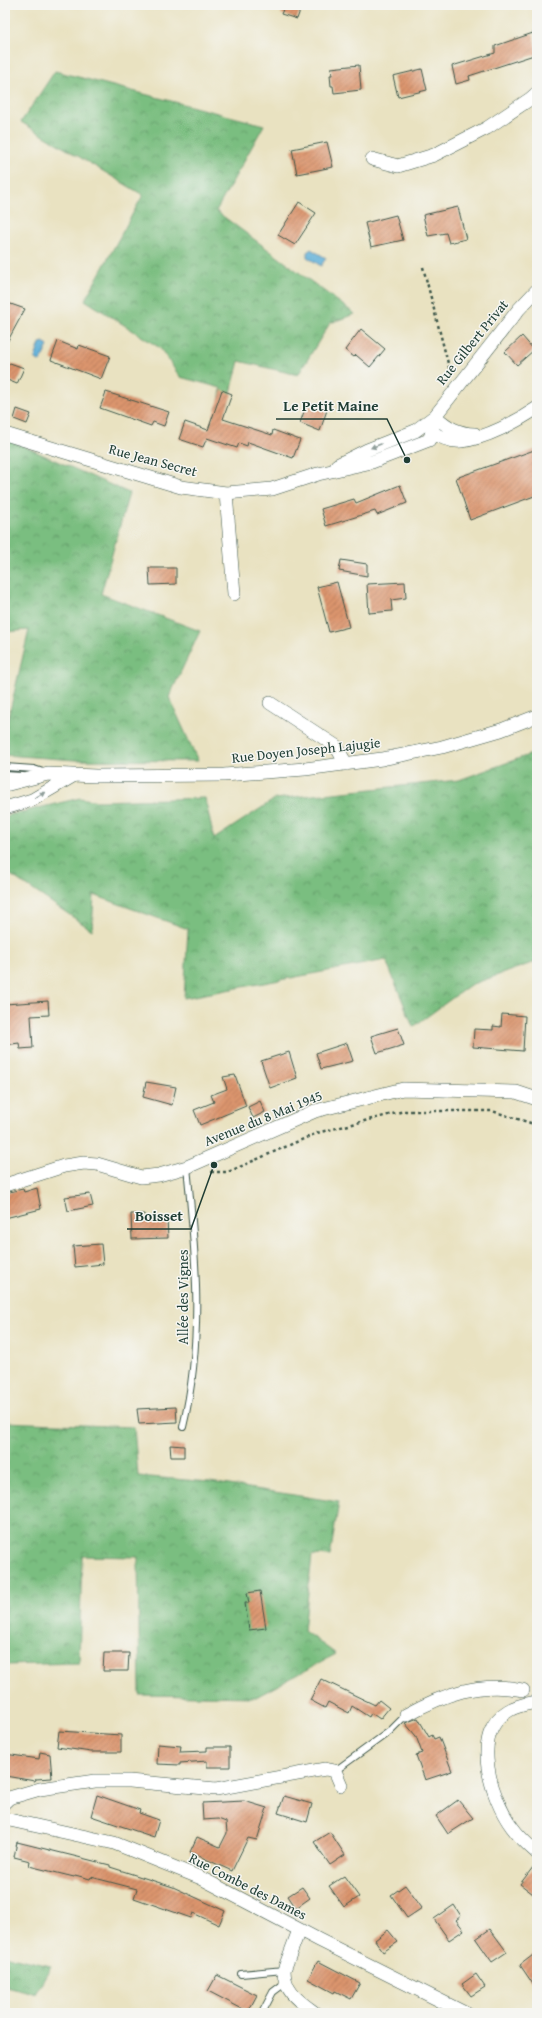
<svg xmlns="http://www.w3.org/2000/svg" width="542" height="2018" font-family="'Gentium Book Plus',serif">
	<style>
		.forest { fill: url(#forest-crowns); stroke: #4c7e5a }
		.water { fill: #5cadd7; stroke: #3e7586 }
		.building { fill: url(#building-hatch) }
		.lines { fill: none; stroke-linecap: round; stroke-linejoin: round }
		.lane-casing { stroke: #3d5649; stroke-width: 8 }
		.street-casing { stroke: #3d5649; stroke-width: 14 }
		.path { stroke: #3d5649; stroke-width: 2.5; stroke-dasharray: 3 3; stroke-linecap: butt }
		.lane { stroke: #fff; stroke-width: 6 }
		.street { stroke: #fff; stroke-width: 13 }
		.oneway { fill: #8f9e9a }
		.labels { text-anchor: middle; dominant-baseline: central; stroke-width: 3; stroke-linejoin: round; paint-order: stroke }
		.street-label { font-size: 14px; fill: #1f3d34; stroke: #f6f6f2 }
		.leader { fill: none; stroke: #1f3d34; stroke-width: 1.5 }
		.callout-dot { fill: #1f3d34; stroke: #f6f6f2; stroke-width: 1.5 }
		.callout-label { font-size: 15px; text-anchor: middle; font-weight: bold; fill: #1f3d34; stroke: #f6f6f2; stroke-width: 3; stroke-linejoin: round; paint-order: stroke }
	</style>
	<defs>
		<pattern id="forest-crowns" width="20" height="18" patternUnits="userSpaceOnUse"><rect width="20" height="18" fill="#7abe80"/><path d="M2 6a3 3 0 1 1 6 0M12 15a3 3 0 1 1 6 0" fill="none" stroke="#639c6a"/></pattern>
		<pattern id="building-hatch" width="6" height="6" patternUnits="userSpaceOnUse"><rect width="6" height="6" fill="#db946d"/><path d="M-1 1l2-2M0 6l6-6M5 7l2-2" fill="none" stroke="#b17a5a"/></pattern>
	</defs>
	<rect width="100%" height="100%" fill="#f6f6f2"/>
	<filter id="ink" filterUnits="userSpaceOnUse"><feTurbulence type="fractalNoise" baseFrequency=".025" numOctaves="2"/><feDisplacementMap in="SourceGraphic" scale="8" xChannelSelector="R" yChannelSelector="G"/><feConvolveMatrix kernelMatrix="1 2 1 2 8 2 1 2 1" color-interpolation-filters="sRGB"/></filter>
	<filter id="wash" filterUnits="userSpaceOnUse"><feTurbulence type="fractalNoise" baseFrequency=".012" numOctaves="4" result="noise"/><feDisplacementMap in="SourceGraphic" scale="16" xChannelSelector="R" yChannelSelector="G"/><feGaussianBlur stdDeviation="0.9" result="paint"/><feColorMatrix in="noise" values="0 0 0 0 0 0 0 0 0 0 0 0 0 0 0 0 0 1.4 0 .05"/><feComposite in="paint" operator="in"/></filter>
	<g filter="url(#wash)">
		<rect width="100%" height="100%" fill="#e9e2c1"/>
		<!-- forest -->
		<path class="forest" d="M55,71L264,125L216,211L355,314L330,323L298,375L239,361L228,404L219,402L221,388L180,377L160,348L85,300L143,195L21,122Z
			M5,438L129,493L101,594L200,631L169,697L198,761L75,760L5,755V732L29,630L5,632Z
			M537,752V963H532L470,985L413,1027L386,960L184,998L188,929L94,895L92,930L5,871V816L80,798L97,801L205,798L214,839L275,799L459,780Z
			M5,1422L134,1427L138,1476L210,1482L339,1502L330,1556L312,1555L304,1631L336,1654L256,1697L140,1695L138,1557L82,1556L79,1663L5,1665Z
			M5,1956L51,1966L35,1994L5,1987Z"/>
		<!-- water -->
		<path class="water" d="M311,249L326,258L321,266L307,257V252Z
			M44,342L48,346L40,362L35,358L40,343Z"/>
		<g id="blocks">
			<!-- building -->
			<path class="building" d="M285,5H302L297,19L281,14Z
				M533,33L537,54L469,76L470,80L456,84L452,66L495,53V46Z
				M359,65L361,90L334,93L333,86H331L330,75H332L331,68Z
				M422,69L427,90L398,97L393,76Z
				M327,142L333,167L297,174L292,149Z
				M299,202L316,213L295,245L278,235Z
				M458,207L466,239L449,243L446,233L428,236L423,215Z
				M396,215L403,240L371,247L365,223Z
				M5,302L25,309L5,346Z
				M361,329L385,349L370,367L356,355L354,357L345,350Z
				M522,336L534,350L517,365L505,352Z
				M58,341L78,349L79,345L110,356L101,379L51,360Z
				M5,363L9,365L10,363L24,368L17,384L5,379Z
				M222,390L232,394L223,419L272,435L273,430L300,440L293,458L248,442L247,446L239,443L237,448L207,438L203,447L179,439L185,422L208,430Z
				M106,392L169,412L164,426L153,422L151,426L100,408Z
				M307,403L327,410L320,431L300,423Z
				M17,409L31,414L27,424L14,419Z
				M537,449V495L470,520L456,478Z
				M400,485L407,503L377,515L375,511L326,526L321,509L354,499L356,503Z
				M341,560L367,564V576L339,571Z
				M149,568H176V584L150,585Z
				M337,582L349,627L329,632L317,587Z
				M405,582L406,598L391,600L392,611L369,613L367,584Z
				M48,1001L49,1015L31,1016L33,1048L20,1049L19,1043L5,1045V1004Z
				M502,1014L525,1016L523,1051L473,1047L474,1029L493,1030V1026L501,1027Z
				M398,1028L404,1045L377,1053L371,1036Z
				M347,1043L353,1061L321,1069L316,1053Z
				M289,1052L297,1078L270,1088L261,1061Z
				M235,1075L246,1106L200,1125L194,1110L214,1102L211,1095L227,1089L223,1077Z
				M146,1082L176,1087L172,1105L143,1097Z
				M260,1101L265,1112L253,1118L248,1107Z
				M37,1188L41,1209L5,1218V1193L23,1189L24,1192Z
				M90,1194L93,1206L68,1211L65,1197Z
				M131,1214H145V1218H167L168,1238L132,1239Z
				M101,1244L103,1264L75,1267L73,1246Z
				M176,1407L177,1422L139,1424L137,1409Z
				M170,1445L184,1446V1457H171Z
				M260,1591L266,1628L249,1630L245,1603H249L247,1593Z
				M104,1653H129L128,1671H103Z
				M321,1679L375,1705L379,1700L389,1708L380,1719L371,1713L369,1717L352,1706L349,1713L328,1702L325,1708L310,1700Z
				M418,1718L429,1737L432,1735L434,1739L439,1737L452,1771L425,1780L416,1755L422,1753L416,1736L405,1723Z
				M59,1731L121,1735V1752H91L57,1747Z
				M158,1744L181,1746L180,1752L207,1751V1747H230V1767H207V1761L180,1763V1765L157,1764Z
				M40,1752L50,1754L52,1778L36,1779L35,1781L5,1776V1754L39,1759Z
				M97,1795L140,1810L139,1813L159,1820L154,1837L91,1816Z
				M284,1796L312,1804L307,1822L278,1813Z
				M458,1800L473,1818L448,1834L436,1816Z
				M244,1801L267,1808L257,1840L248,1838L232,1871L190,1852L197,1837L220,1847L227,1833L226,1822L218,1819L203,1820L202,1803Z
				M330,1832L345,1855L330,1865L314,1842Z
				M17,1842L110,1865V1867L173,1887L225,1911L219,1925L193,1913L191,1918L134,1898L137,1889L91,1877L90,1879L75,1875L74,1877L29,1866L30,1861L14,1857Z
				M537,1862V1897L520,1884Z
				M344,1876L359,1897L344,1907L329,1886Z
				M405,1885L422,1908L407,1918L391,1895Z
				M302,1887L310,1898L296,1908L288,1896Z
				M454,1905L461,1916L456,1920L464,1930L449,1940L434,1919Z
				M490,1929L507,1952L492,1962L476,1939Z
				M388,1930L398,1942L383,1952L375,1940Z
				M537,1952V1990L520,1965Z
				M318,1961L360,1983L351,1999L335,1991L334,1993L308,1979Z
				M476,1974L485,1987L471,1996L462,1984Z
				M217,1975L257,1995L248,2012L208,1991Z"/>
		</g>
	</g>
	<g filter="url(#ink)">
		<use href="#blocks" fill-opacity="0" stroke="#3d5649" stroke-width="1"/>
		<g class="lines">
			<defs>
				<path id="lane" d="M5,767L34,769L43,772
					M5,775L23,776
					M183,1427C204,1339 196,1256 187,1167
					M335,1771L390,1731L406,1715
					M241,1974L284,1970
					M262,2013L273,1992L285,1983"/>
				<path id="street" d="M372,159L398,166L434,155L487,128L530,99L537,93
					M435,416C447,427 458,434 475,434
					M432,432C441,438 450,442 461,441C485,439 518,421 537,408
					M5,434L181,487L226,493L272,489L318,474L372,462L429,440L432,432L435,416
					M337,465L367,450L415,431L435,416L519,309L537,290
					M226,493L234,594
					M270,703L336,746L346,764
					M5,785L48,774L96,776L224,775L305,769L382,759L442,747L501,730L537,716
					M5,808L32,800L73,776
					M5,1185L64,1166L84,1163L97,1164L141,1177L159,1175L187,1167L315,1111L403,1089L516,1092L537,1099
					M537,1702C527,1704 517,1705 508,1711C470,1733 491,1799 512,1827C519,1837 528,1845 537,1853
					M406,1715C444,1694 479,1681 523,1690
					M5,1802L9,1798L40,1789L95,1781H129L216,1789L325,1769L335,1771L341,1785
					M5,1819L114,1843L201,1878L319,1940L465,2013
					M299,1930L284,1970C284,1992 299,2001 315,2013"/>
			</defs>
			<!-- lane casing -->
			<use href="#lane" class="lane-casing"/>
			<!-- street casing -->
			<use href="#street" class="street-casing"/>
			<!-- path -->
			<path class="path" d="M423,267L451,375
				M211,1172H228L317,1133L404,1111H492L537,1125"/>
			<!-- lane -->
			<use href="#lane" class="lane"/>
			<!-- street -->
			<use href="#street" class="street"/>
		</g>
		<!-- one-way arrows -->
		<defs><path id="oneway-solid" d="M-6-.8H1V-3.2L6.5 0L1 3.2V.8H-6Z"/></defs>
		<g class="oneway">
			<use href="#oneway-solid" transform="translate(376 446) rotate(159)"/>
			<use href="#oneway-solid" transform="translate(40 795) rotate(-31)"/>
		</g>
	</g>
	<g class="labels">
		<!-- street labels -->
		<g class="street-label">
			<text transform="translate(472 342) rotate(-51)">Rue Gilbert Privat</text>
			<text transform="translate(153 460) rotate(15)">Rue Jean Secret</text>
			<text transform="translate(306 750) rotate(-6)">Rue Doyen Joseph Lajugie</text>
			<text transform="translate(263 1118) rotate(-22)">Avenue du 8 Mai 1945</text>
			<text transform="translate(183 1297) rotate(-90)">Allée des Vignes</text>
			<text transform="translate(248 1886) rotate(27)">Rue Combe des Dames</text>
		</g>
	</g>
	<!-- callouts -->
	<path class="leader" d="M407 460L387 419H276M214 1165L191 1229H127"/>
	<g class="callout-dot">
		<circle cx="407" cy="460" r="4"/>
		<circle cx="214" cy="1165" r="4"/>
	</g>
	<g class="callout-label">
		<text x="331" y="411">Le Petit Maine</text>
		<text x="159" y="1221">Boisset</text>
	</g>
	<!-- margin -->
	<rect width="542" height="2018" fill="none" stroke="#f6f6f2" stroke-width="20"/>
</svg>
